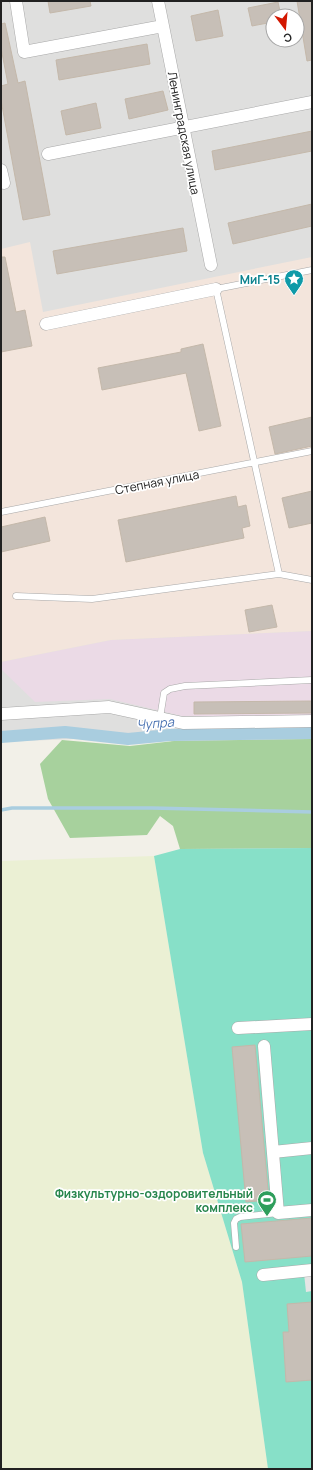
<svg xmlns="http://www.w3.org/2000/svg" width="313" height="1470" font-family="Manrope,sans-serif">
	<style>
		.residential { fill: #dfdfde; fill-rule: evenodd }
		.industrial { fill: #ebdae6 }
		.military { fill: #f3e5dc }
		.farmland { fill: #ebf0d4 }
		.forest { fill: #a7d19d }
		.pitch { fill: #87e0c8 }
		.parking { fill: #e5e5e5 }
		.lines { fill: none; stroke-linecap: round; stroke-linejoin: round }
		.stream { stroke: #a9cddf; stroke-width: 3.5 }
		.canal { stroke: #a9cddf; stroke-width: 12 }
		.building { fill: #c7bfb7; stroke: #c4b8aa }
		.lane-casing { stroke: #a8a8a8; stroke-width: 7 }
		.street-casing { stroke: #a8a8a8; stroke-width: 13 }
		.lane { stroke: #fff; stroke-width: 6 }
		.street { stroke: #fff; stroke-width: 12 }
		.labels { text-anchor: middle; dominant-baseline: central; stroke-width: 3.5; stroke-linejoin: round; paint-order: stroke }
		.street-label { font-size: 12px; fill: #212121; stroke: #fff }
		.culture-label { font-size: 12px; font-weight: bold; fill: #0d838f; stroke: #fff; text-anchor: end }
		.leisure-label { font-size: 12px; font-weight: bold; fill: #27864d; stroke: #fff; text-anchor: end }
		.water-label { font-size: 13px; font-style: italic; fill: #4c74b3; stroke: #fff }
	</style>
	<rect width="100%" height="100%" fill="#f2f0e8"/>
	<!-- residential -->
	<path class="residential" d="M1,1H312V1469H285L170,735L1,742ZM273,16H297V40H273Z"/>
	<!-- industrial -->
	<path class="industrial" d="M312,631V716H182L110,699L35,702L1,669V662L111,640Z"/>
	<!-- military -->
	<path class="military" d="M30,242L43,312L312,257V631L111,640L1,662V249Z"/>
	<!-- farmland -->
	<path class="farmland" d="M154,856L203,1153L242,1282L268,1469H1V861Z"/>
	<!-- forest -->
	<path class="forest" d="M312,739V848L180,849L173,826L160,816L147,835L70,838L48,799L40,764L62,740L130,746L174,741Z"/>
	<!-- pitch -->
	<path class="pitch" d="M312,848V1469H268L242,1282L203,1153L154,856L180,849Z"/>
	<!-- parking -->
	<path class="parking" d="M312,1272V1291L306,1292L304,1273Z"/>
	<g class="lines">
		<!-- stream -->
		<path class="stream" d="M1,810L12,808H152L312,812"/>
		<!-- canal -->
		<path class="canal" d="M1,737L65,732L128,739L170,735L312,733"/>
	</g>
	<!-- building -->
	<path class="building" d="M48,1H90L91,6L50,13Z
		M297,1H312V60L307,61Z
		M278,2L281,16H273V22L252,26L248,8Z
		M218,10L223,36L196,41L191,16Z
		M5,23L18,83L25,81L50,215L23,220L1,100V86L8,84L1,48V24Z
		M147,44L150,64L59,80L56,60Z
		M163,91L168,110L129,119L125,99Z
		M96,103L101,128L66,135L61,111Z
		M312,131V151L215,170L212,151Z
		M312,204V226L233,244L228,223Z
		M183,228L187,251L57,274L53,251Z
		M1,257H5L16,312L25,310L32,346L1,352Z
		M203,344L221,426L199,431L186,373L102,390L98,368L181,352V349Z
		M312,417V446L275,454L269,427Z
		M312,491V523L289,528L282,498Z
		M236,496L238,507L246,505L250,526L242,528L244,538L126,562L118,520Z
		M45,517L50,541L1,552V527Z
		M272,605L277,627L249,632L245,610Z
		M312,701V713L194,714V702Z
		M255,1045L269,1200L246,1202L232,1047Z
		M312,1218V1256L245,1262L241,1224Z
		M312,1302V1380L286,1382L283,1332H289L287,1304Z"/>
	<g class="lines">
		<defs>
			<path id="lane" d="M312,270L216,289L279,574L312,580
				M1,512L312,451
				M16,596L92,599L279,574
				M160,718L164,693L170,689L185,686L312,680
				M236,1247L234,1223L236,1219L240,1217L278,1213"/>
			<path id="street" d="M16,1L24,52L163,26
				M158,1L211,265
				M48,154L312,102
				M1,170L4,183
				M46,324L216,289
				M1,714L109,707L183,723L312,721
				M238,1028L312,1024
				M264,1046L278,1213L312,1210
				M273,1152L312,1148
				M263,1275L312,1270"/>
		</defs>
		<!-- lane casing -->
		<use href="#lane" class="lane-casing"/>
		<!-- street casing -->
		<use href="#street" class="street-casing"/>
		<!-- lane -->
		<use href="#lane" class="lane"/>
		<!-- street -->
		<use href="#street" class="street"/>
	</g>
	<!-- icons -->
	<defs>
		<symbol id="sight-pin" viewBox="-11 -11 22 30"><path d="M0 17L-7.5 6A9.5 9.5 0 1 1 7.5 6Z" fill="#0f9aa8" stroke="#fff"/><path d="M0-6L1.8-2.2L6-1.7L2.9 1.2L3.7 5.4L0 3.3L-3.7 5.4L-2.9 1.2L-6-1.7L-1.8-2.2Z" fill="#fff"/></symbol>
		<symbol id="stadium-pin" viewBox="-11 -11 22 30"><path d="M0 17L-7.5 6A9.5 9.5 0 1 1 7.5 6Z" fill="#2e9e5b" stroke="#fff"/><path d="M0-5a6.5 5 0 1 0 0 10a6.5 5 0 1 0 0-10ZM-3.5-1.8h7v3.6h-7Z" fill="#fff"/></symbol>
	</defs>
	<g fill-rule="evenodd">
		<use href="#sight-pin" x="283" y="268" width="22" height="30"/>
		<use href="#stadium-pin" x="256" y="1189" width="22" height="30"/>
	</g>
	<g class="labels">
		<!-- street labels -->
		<g class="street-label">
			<text transform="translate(184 133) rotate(79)">Ленинградская улица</text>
			<text transform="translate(157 482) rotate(-11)">Степная улица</text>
		</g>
		<!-- culture labels -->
		<g class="culture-label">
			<text x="280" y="279">МиГ-15</text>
		</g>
		<!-- leisure labels -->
		<g class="leisure-label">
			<text x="253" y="1193">Физкультурно-оздоровительный<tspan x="253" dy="14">комплекс</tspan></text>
		</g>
		<!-- water labels -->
		<g class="water-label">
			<text transform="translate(155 723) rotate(-5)">Чупра</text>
		</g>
	</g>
	<!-- border -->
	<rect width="313" height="1470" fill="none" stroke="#212121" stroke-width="4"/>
	<!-- north arrow -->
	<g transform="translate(285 28) rotate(164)"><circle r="19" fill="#ffffff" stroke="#a6a6a6"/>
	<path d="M0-3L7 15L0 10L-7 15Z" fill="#d31700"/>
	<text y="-6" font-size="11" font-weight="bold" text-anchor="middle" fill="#212121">С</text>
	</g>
</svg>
